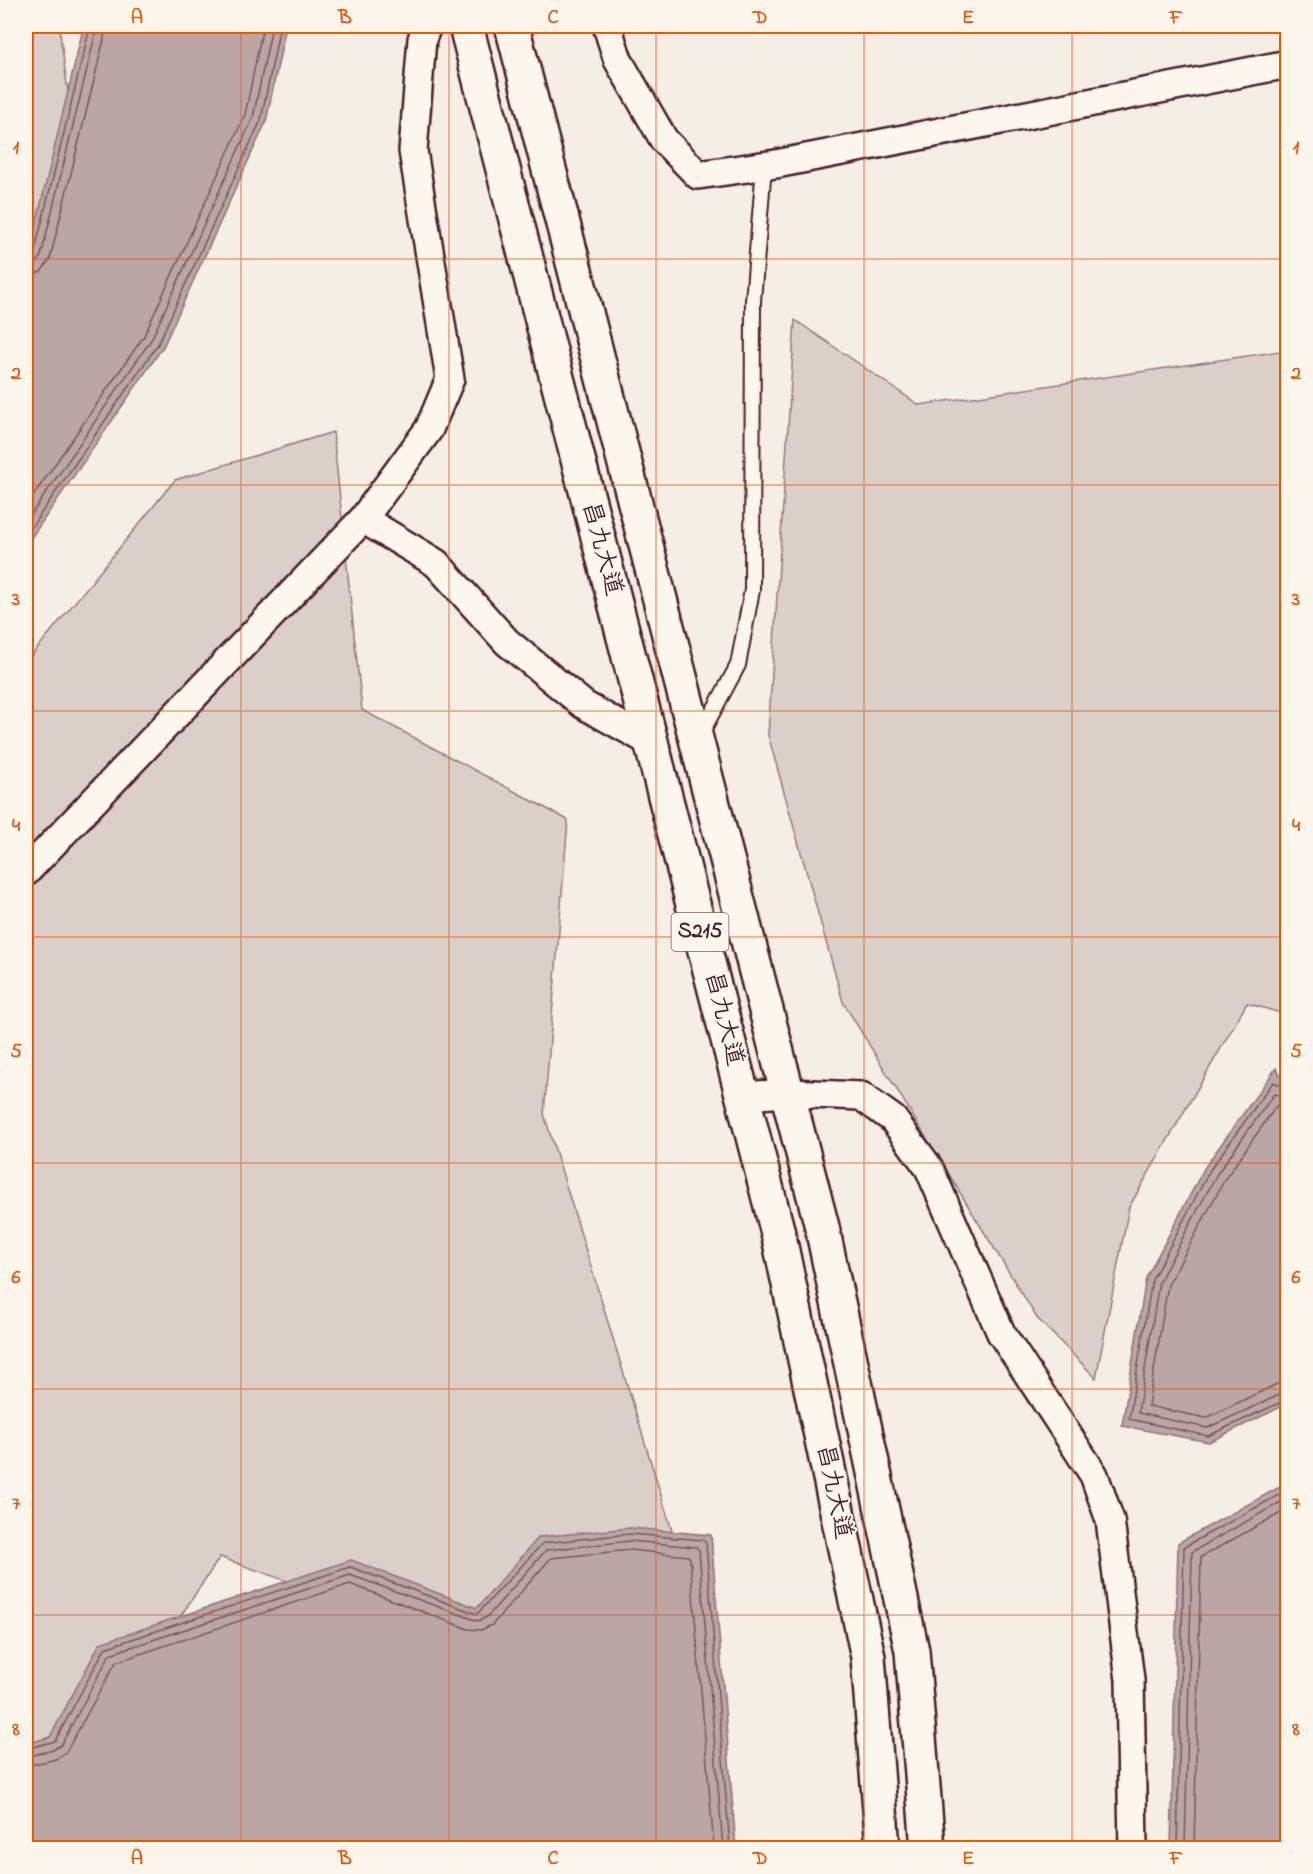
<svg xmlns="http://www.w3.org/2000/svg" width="1313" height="1874" font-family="'Indie Flower','LXGW WenKai TC',sans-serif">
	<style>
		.green { fill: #dbd0c9; stroke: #92787a; stroke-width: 1.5 }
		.water { fill: #baa7a5; stroke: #8d7174; stroke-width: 1.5 }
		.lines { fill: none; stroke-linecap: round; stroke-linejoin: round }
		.shore { stroke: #77555c; stroke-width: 1.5 }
		.service-casing { stroke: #4a1f2b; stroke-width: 18 }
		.minor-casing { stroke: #4a1f2b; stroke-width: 32 }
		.trunk-casing { stroke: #4a1f2b; stroke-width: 38 }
		.service { stroke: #fbf7ec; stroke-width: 14 }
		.minor { stroke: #fbf7ec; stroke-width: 27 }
		.trunk { stroke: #fbf7ec; stroke-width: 33 }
		.grid { fill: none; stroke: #e8590c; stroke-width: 1.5; stroke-opacity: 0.55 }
		.labels { text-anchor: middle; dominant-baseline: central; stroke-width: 4.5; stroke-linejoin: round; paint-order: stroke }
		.shield { fill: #fbf7ec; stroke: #7f6065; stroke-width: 1.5 }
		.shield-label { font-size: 22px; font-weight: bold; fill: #4a1f2b }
		.street-label { font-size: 24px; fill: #4a1f2b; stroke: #fbf7ec }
		.neatline { fill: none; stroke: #e8590c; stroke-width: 2 }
		.grid-label { font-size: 20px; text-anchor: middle; font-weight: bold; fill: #e8590c }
	</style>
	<rect width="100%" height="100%" fill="#f4eee4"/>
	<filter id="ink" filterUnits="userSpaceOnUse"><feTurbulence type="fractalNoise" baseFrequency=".0167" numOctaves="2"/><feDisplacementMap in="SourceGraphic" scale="12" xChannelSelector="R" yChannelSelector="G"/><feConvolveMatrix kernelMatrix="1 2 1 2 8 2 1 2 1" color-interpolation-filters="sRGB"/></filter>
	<g filter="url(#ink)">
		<!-- green -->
		<path class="green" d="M26,26H59L78,165L26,264Z
			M795,320L919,405L1287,350V1015L1247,1003L1129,1207L1096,1378L1037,1318L843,1002L768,735Z
			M333,432L362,710L568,820L544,1114L673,1534L479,1650L220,1557L26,1848V662L175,480Z"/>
		<!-- water -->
		<path class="water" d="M81,26H286L266,122L163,347L26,545V266L82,33Z
			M1276,1068L1288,1086L1287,1404L1209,1442L1122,1426L1146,1278L1205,1167Z
			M1287,1483V1848H1171L1178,1543Z
			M630,1528L711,1535L736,1848H428L414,1846L398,1848H26V1744L50,1737L100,1643L351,1560L477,1608L539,1537Z"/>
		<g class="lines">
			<!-- shore -->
			<path class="shore" d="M26,260L34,254L88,35L87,26
				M26,267L36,264L41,256L95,36V26
				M26,276L41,272L50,259L104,39V26
				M26,506L144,336L245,115L263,26
				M26,522L151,340L253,118L272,26
				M26,535L158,344L261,120L280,26
				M1288,1088L1273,1082L1210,1170L1152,1280L1129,1419L1208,1436L1288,1399
				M1288,1096L1274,1094L1217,1174L1159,1282L1138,1413L1207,1428L1288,1391
				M1288,1105H1277L1225,1179L1168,1285L1148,1406L1206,1418L1277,1384L1288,1382
				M26,1749L55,1741L105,1648L350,1567L477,1614L543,1543L630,1534L703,1540L706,1543L730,1848
				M26,1757L53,1750L61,1745L110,1654L350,1575L478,1621L487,1617L546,1550L630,1541L696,1547L699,1550L723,1848
				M26,1766L56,1759L66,1752L116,1662L350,1584L468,1629L481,1630L492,1625L551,1558L630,1550L688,1556L690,1558L714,1848
				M1177,1848L1184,1547L1288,1490
				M1185,1848L1192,1552L1288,1498
				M1194,1848L1201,1557L1288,1509"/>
			<defs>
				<path id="service" d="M701,734L738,665L752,590L753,301L764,166"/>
				<path id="minor" d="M607,26L618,60L664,140L698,175L776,164L1288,64
					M363,519L436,563L507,642L584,705L652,743
					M26,872L363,519L429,429L450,379L413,151L422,39L427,26
					M743,1096L788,1093L861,1096L893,1119L929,1168L1001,1333L1094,1475L1110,1520L1130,1680L1133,1848"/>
				<path id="trunk" d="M466,26L779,1237L868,1657L883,1848
					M512,26L822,1227L912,1651L928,1848"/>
			</defs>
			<!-- service casing -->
			<use href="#service" class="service-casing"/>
			<!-- minor casing -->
			<use href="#minor" class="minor-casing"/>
			<!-- trunk casing -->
			<use href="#trunk" class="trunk-casing"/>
			<!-- service -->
			<use href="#service" class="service"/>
			<!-- minor -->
			<use href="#minor" class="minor"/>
			<!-- trunk -->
			<use href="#trunk" class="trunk"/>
		</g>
	</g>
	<!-- grid -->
	<path class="grid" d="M241,26V1848M449,26V1848M656,26V1848M864,26V1848M1072,26V1848M26,259H1288M26,485H1288M26,711H1288M26,937H1288M26,1163H1288M26,1389H1288M26,1615H1288"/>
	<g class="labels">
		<!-- shield labels -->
		<rect class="shield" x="671.5" y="913" width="57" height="38" rx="4.5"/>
		<g class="shield-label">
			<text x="700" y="932">S215</text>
		</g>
		<!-- street labels -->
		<g class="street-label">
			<text transform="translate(601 549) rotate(75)">昌九大道</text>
			<text transform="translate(723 1019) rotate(76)">昌九大道</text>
			<text transform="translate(833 1492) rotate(78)">昌九大道</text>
		</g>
	</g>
	<!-- margin -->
	<rect width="1313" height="1874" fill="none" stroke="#fbf7ec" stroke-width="66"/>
	<rect x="33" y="33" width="1247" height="1808" class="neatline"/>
	<g class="grid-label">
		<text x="137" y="23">A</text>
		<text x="345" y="23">B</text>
		<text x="553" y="23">C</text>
		<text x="760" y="23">D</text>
		<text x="968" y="23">E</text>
		<text x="1176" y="23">F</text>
		<text x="16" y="153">1</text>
		<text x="1296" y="153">1</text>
		<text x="16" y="379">2</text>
		<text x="1296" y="379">2</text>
		<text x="16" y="605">3</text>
		<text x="1296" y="605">3</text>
		<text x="16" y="831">4</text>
		<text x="1296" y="831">4</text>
		<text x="16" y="1057">5</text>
		<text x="1296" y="1057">5</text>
		<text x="16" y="1283">6</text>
		<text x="1296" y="1283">6</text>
		<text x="16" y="1509">7</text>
		<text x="1296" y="1509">7</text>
		<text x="16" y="1735">8</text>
		<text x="1296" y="1735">8</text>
		<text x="137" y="1864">A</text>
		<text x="345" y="1864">B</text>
		<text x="553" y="1864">C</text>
		<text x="760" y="1864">D</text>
		<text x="968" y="1864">E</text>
		<text x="1176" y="1864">F</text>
	</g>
</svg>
